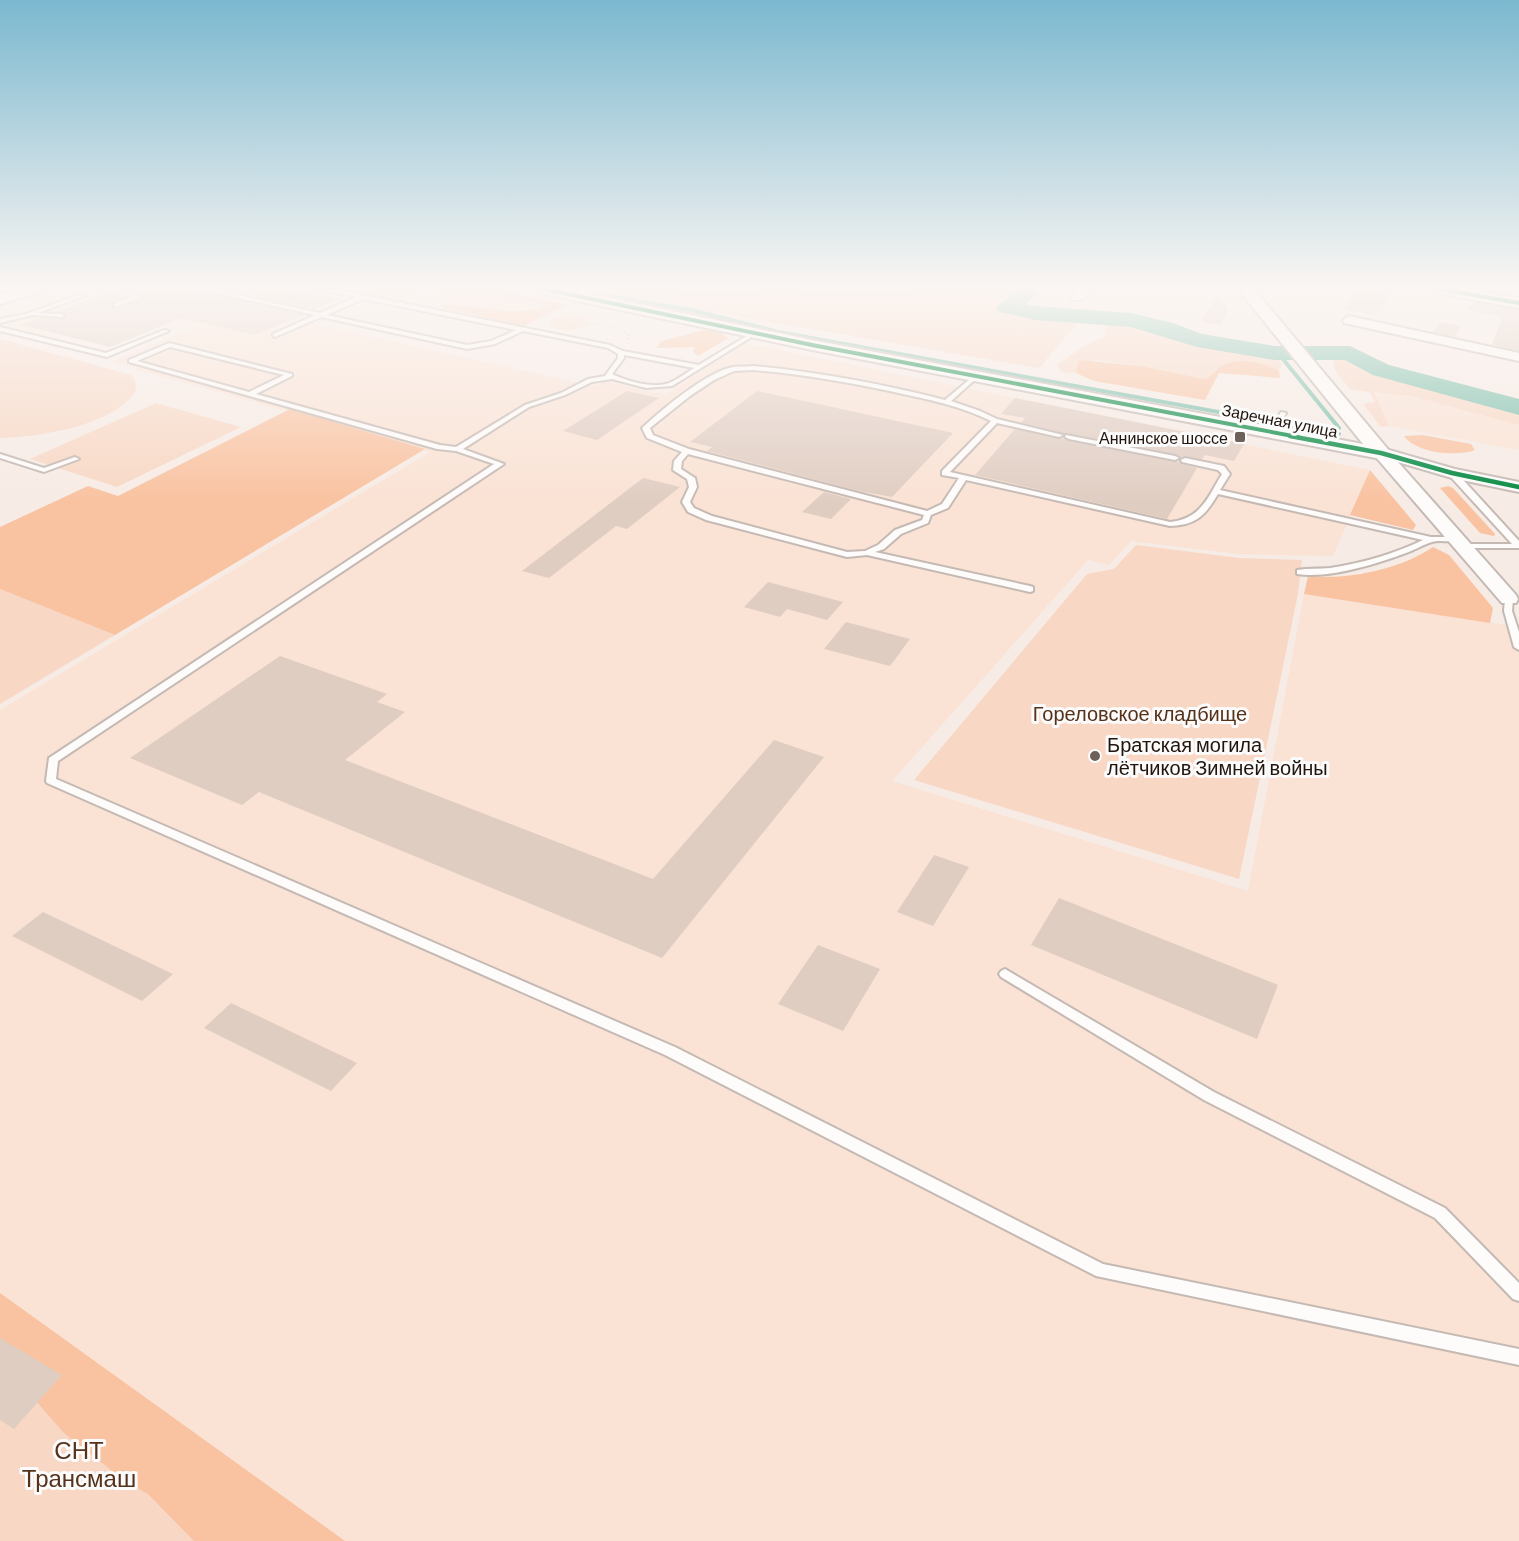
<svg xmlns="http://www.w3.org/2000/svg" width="1519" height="1541" font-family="Barlow,sans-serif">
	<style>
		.built { fill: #fae2d4 }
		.green { fill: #f8d7c4 }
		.forest { fill: #f9c2a0 }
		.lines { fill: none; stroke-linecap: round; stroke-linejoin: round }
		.stream { stroke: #79beaa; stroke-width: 4 }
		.river { fill: #79beaa; fill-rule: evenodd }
		.building { fill: #e0cdc2 }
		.service-casing { stroke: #c4b9b3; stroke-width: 4 }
		.minor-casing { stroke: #c4b9b3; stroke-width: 4 }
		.tertiary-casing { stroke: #c4b9b3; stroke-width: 4 }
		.path { stroke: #d8d4d2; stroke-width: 2; stroke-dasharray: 1.5 3; stroke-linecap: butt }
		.service { fill: #fefcfb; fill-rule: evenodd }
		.minor { fill: #fefcfb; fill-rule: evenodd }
		.tertiary { fill: #fefcfb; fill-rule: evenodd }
		.quiet { stroke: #55b144; stroke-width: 3; stroke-dasharray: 5 3; stroke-linecap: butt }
		.cycleway-far1-casing { stroke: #fbfbfb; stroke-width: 6 }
		.cycleway-casing { stroke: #fbfbfb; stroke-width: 8 }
		.cycleway-far1 { stroke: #00873e; stroke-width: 4 }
		.cycleway { stroke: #00873e; stroke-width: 4.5 }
		.poi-dot { fill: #6d6059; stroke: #fbfbfb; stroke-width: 2 }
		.labels { text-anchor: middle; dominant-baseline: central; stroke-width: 6; stroke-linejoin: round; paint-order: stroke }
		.far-street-label { font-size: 16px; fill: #22150e; stroke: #fbfbfb }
		.far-poi-label { font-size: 16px; fill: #22150e; stroke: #fbfbfb; text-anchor: end }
		.park-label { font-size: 20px; fill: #56321a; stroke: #fbfbfb }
		.poi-label { font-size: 20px; fill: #22150e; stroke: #fbfbfb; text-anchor: start }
		.near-park-label { font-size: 24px; fill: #56321a; stroke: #fbfbfb }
	</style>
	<rect width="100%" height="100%" fill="#f7ebe5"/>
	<!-- built -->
	<path class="built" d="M81,291L122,297L136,291L222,303L583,384L597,386L606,381L665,395L745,343L1370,470L1333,556L1238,554L1131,541L1109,565L1088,560L892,781L1248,891L1304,594L1519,627V1541H341L0,1296V710L430,452L112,362L193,327L165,318L69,323L39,334L0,323L2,319Z
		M1373,391L1411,396L1519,425V450L1389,426Z"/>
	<!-- green -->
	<path class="green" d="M362,288H425L395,300L354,290Z
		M589,288L786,290L1018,288L1020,292L1003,304L1005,310L1079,321L1039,368L751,319Z
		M454,296C475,297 530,295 544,308L494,310L439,304Z
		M565,315L583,316L590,323C579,332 559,333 548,325L553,318Z
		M1105,321L1144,326L1208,346L1271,355L1282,363L1279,371C1265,362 1238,357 1223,365C1215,370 1212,377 1204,379L1142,366L1096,360L1076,370V373L1062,372L1057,365L1085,345L1106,336Z
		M0,339L131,375L135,380L136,390C115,426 38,437 0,438Z
		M1332,358H1354L1381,373L1519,409V425L1411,396L1374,392L1389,426L1381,427L1363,404L1375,402L1370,392L1350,389L1336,372Z
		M156,403L241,427L117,487L30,459Z
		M1136,545L1239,558L1302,560L1298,594L1239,879L914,780L1087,574L1114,569Z
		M0,589L115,635L0,704Z
		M0,1309L325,1541H0Z"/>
	<!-- forest -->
	<path class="forest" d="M431,288H492L567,304L524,326L443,308L440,305C474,303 510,318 544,307C529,295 475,300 454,296C447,294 439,291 431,288Z
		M704,330L719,332L728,338L698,356L693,352L695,347L657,348L661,341Z
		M1079,360L1142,366L1204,379C1212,377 1215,370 1223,365C1238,357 1265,362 1279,371L1280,378L1219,373L1205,400L1094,381L1076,373Z
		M290,409L425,449L115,635L0,589V527L88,486L118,496Z
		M1423,435L1471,444L1475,450C1456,457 1416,453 1404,436Z
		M1370,470L1416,525L1413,530L1350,515Z
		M1448,486L1453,488L1495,534L1494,536L1480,533L1440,488Z
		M1433,547L1449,555L1493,608L1490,623L1304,594L1308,576C1348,580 1399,570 1433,547Z
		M0,1293L345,1541H194L148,1494L125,1481L64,1433L0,1360Z"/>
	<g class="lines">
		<!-- stream -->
		<path class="stream" d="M595,293L696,311L778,332L1268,421
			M1278,353L1339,428
			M1289,425L1339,434"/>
		<!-- river -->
		<path class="river" d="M771,288H799L796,292H774Z
			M1017,288H1038L1040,292L1025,304L1036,306L1131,313L1173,323L1202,334L1275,346H1350L1389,365L1519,399V415L1373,375L1345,360H1275L1197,347L1131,327L1036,320L999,312L996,307L1018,290Z"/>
	</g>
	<!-- building -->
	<path class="building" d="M121,288H192L303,315L255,335L181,318L110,347L21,325L40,318L63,319L65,314L57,312L108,293L125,297L112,303L115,309L143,298L142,295Z
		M217,288H286L338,299L315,309Z
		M1356,288H1394L1376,315L1345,309Z
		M1219,293L1228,310L1220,325L1201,322Z
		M1474,302L1519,310V351L1492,345L1504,312L1501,317L1467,310Z
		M1441,322L1461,326L1454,337L1433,332Z
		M627,391L659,398L597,440L563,431Z
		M757,391L953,433L892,497L859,491L707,451L712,447L690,442Z
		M1015,398L1121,419L1244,444L1234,461L1205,455L1202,459L1181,457L1175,454L1064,434L1021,423L1025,418L1001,414Z
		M1015,429L1175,462L1179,461L1182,464L1197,468L1167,519L975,475Z
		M643,478L680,487L627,529L616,526L549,578L522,571Z
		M824,492L851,499L831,519L802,512Z
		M768,582L843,602L827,620L787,609L780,617L744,607Z
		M846,622L910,639L890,666L824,649Z
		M280,656L387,694L377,702L405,712L345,760L653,879L774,740L824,757L662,958L259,792L242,805L130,758Z
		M934,855L969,867L933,926L897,912Z
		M1059,898L1278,985L1257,1039L1031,945Z
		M43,912L173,974L142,1001L12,936Z
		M818,945L880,969L843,1031L778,1004Z
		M231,1003L357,1063L331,1091L204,1028Z
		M0,1338L62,1375L14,1429L0,1420Z"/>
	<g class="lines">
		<defs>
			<path id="service" d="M98,288H109L141,297L116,307L114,306V304L132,297Z
				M194,288H206L320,313L356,297L316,288H328L610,345L623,351L699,365L753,332L758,333L672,386L646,388L612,379L592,382L565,395L529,407L463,449L504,464L58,761L56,779L675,1047L1103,1264L1519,1349V1365L1096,1276L665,1055L47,783L46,781L49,758L494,464L456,451L437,449L129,362V360L169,343L292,374V376L256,394L440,445L456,447L525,405L561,393L588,379L605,376L618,358V354L608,348L523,331L495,344L467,349L321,317L275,337L273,336V334L315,315ZM363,299L516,330L491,341L467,345L327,315ZM170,347L284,375L249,392L137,361ZM624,355L694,368C686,373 677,380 669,383C652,389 627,381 612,374L624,358Z
				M82,294L87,295L38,313L61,314L64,316L63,317L32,315L0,323V319L26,314Z
				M0,327L106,353L164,330L169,331L107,357L0,331Z
				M753,366C818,372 882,384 945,400L977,373L980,375L979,376L951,401L980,411L997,419L1063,435L1059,437L997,423L950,472L1170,522C1201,519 1208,497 1222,474L1218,470L1182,462L1181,460L1185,458L1224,466L1230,474L1220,490L1431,537H1455L1459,539C1451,544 1441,539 1432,542C1424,544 1415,550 1406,553C1376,564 1329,579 1297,574V570C1308,568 1319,569 1330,568C1362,563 1394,554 1423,540L1218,494C1205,516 1196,525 1170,526L966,480L948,508L931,515L928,523L901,534L884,549L875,552L1030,586L1033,587V591L1030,592L867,555L847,557L706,520L688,512L682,502L689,487L687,479L673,470L674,461L682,452L647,438L642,428C661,410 708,371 733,367C740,366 746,367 753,366ZM753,370C800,374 847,382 894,392C927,399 961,406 991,421L942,471V475L959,478L942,504L927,511L689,449L653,435L650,428L690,396L714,380L734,371ZM688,454L924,515L922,520L895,530L878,545L865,551L847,552L712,516L694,508L690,502L697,487L695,478L681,469L682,461Z
				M1281,412L1286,413L1276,434H1270L1269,432Z
				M1066,435L1175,456L1179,458L1175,460L1069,439L1065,437Z
				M0,454L44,468L75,457L79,459L44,472L0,458Z
				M1449,471H1455L1519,541V548H1458L1457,546L1461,544H1512L1449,475Z
				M1509,596L1513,599L1512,611L1519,632V650L1514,647L1504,611L1505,599Z
				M1005,969L1214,1092L1445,1208L1519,1283V1301L1513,1299L1435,1218L1204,1100L1001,977L999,974L1001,971Z"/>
			<path id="minor" d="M580,288H595L580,298H572V292Z
				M1080,288H1093L1081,300H1073L1071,297Z
				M1349,316L1519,353V361L1344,323L1343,320Z
				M1382,448L1455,469L1519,482V492L1452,478L1398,462L1516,595L1518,599L1516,603H1502L1375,456L1373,453L1375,450Z"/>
			<path id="tertiary" d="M22,288H48L45,291L0,304V294Z
				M531,288H562L812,340L1363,444L1237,288H1253L1391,453L1388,457L1381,459L812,350L539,293Z
				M1427,288H1462L1519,298V308L1435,293Z"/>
		</defs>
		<!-- service casing -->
		<use href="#service" class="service-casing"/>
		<!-- minor casing -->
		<use href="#minor" class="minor-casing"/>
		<!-- tertiary casing -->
		<use href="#tertiary" class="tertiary-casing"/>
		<!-- path -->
		<path class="path" d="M473,288L527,298
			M400,291L411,288
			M1289,314L1336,318
			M539,321L562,309
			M572,325C592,324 613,320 629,335L628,344"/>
		<!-- service -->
		<use href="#service" class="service"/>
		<!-- minor -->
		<use href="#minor" class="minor"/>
		<!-- tertiary -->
		<use href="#tertiary" class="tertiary"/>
		<!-- quiet -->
		<path class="quiet" d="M143,290L153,288"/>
		<defs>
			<path id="cycleway-far1" d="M539,288L812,345L1298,437
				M1435,288L1519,303"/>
			<path id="cycleway" d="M1290,436L1381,453L1452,473L1519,487"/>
		</defs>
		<!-- cycleway-far1 casing -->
		<use href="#cycleway-far1" class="cycleway-far1-casing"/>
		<!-- cycleway casing -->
		<use href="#cycleway" class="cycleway-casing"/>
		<!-- cycleway-far1 -->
		<use href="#cycleway-far1" class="cycleway-far1"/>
		<!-- cycleway -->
		<use href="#cycleway" class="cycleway"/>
	</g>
	<!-- sky -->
	<linearGradient id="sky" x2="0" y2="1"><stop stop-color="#7bb8cf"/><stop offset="0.57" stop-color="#fbf6f3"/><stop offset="1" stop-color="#fbf6f3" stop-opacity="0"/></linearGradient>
	<rect width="1519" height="504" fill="url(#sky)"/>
	<!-- markers -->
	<g class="poi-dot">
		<rect x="1234" y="431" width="12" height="12" rx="3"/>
		<circle cx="1095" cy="756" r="6"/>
	</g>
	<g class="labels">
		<!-- far-street labels -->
		<g class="far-street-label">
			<text transform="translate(1280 420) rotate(11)">Заречная улица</text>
		</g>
		<!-- far-poi labels -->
		<g class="far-poi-label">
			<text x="1228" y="437">Аннинское шоссе</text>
		</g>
		<!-- park labels -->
		<g class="park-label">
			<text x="1140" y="713">Гореловское кладбище</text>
		</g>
		<!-- poi labels -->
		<g class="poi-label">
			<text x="1107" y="744">Братская могила<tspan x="1107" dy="23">лётчиков Зимней войны</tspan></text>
		</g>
		<!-- near-park labels -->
		<g class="near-park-label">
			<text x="79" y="1449">СНТ<tspan x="79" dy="28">Трансмаш</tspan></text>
		</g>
	</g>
</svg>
